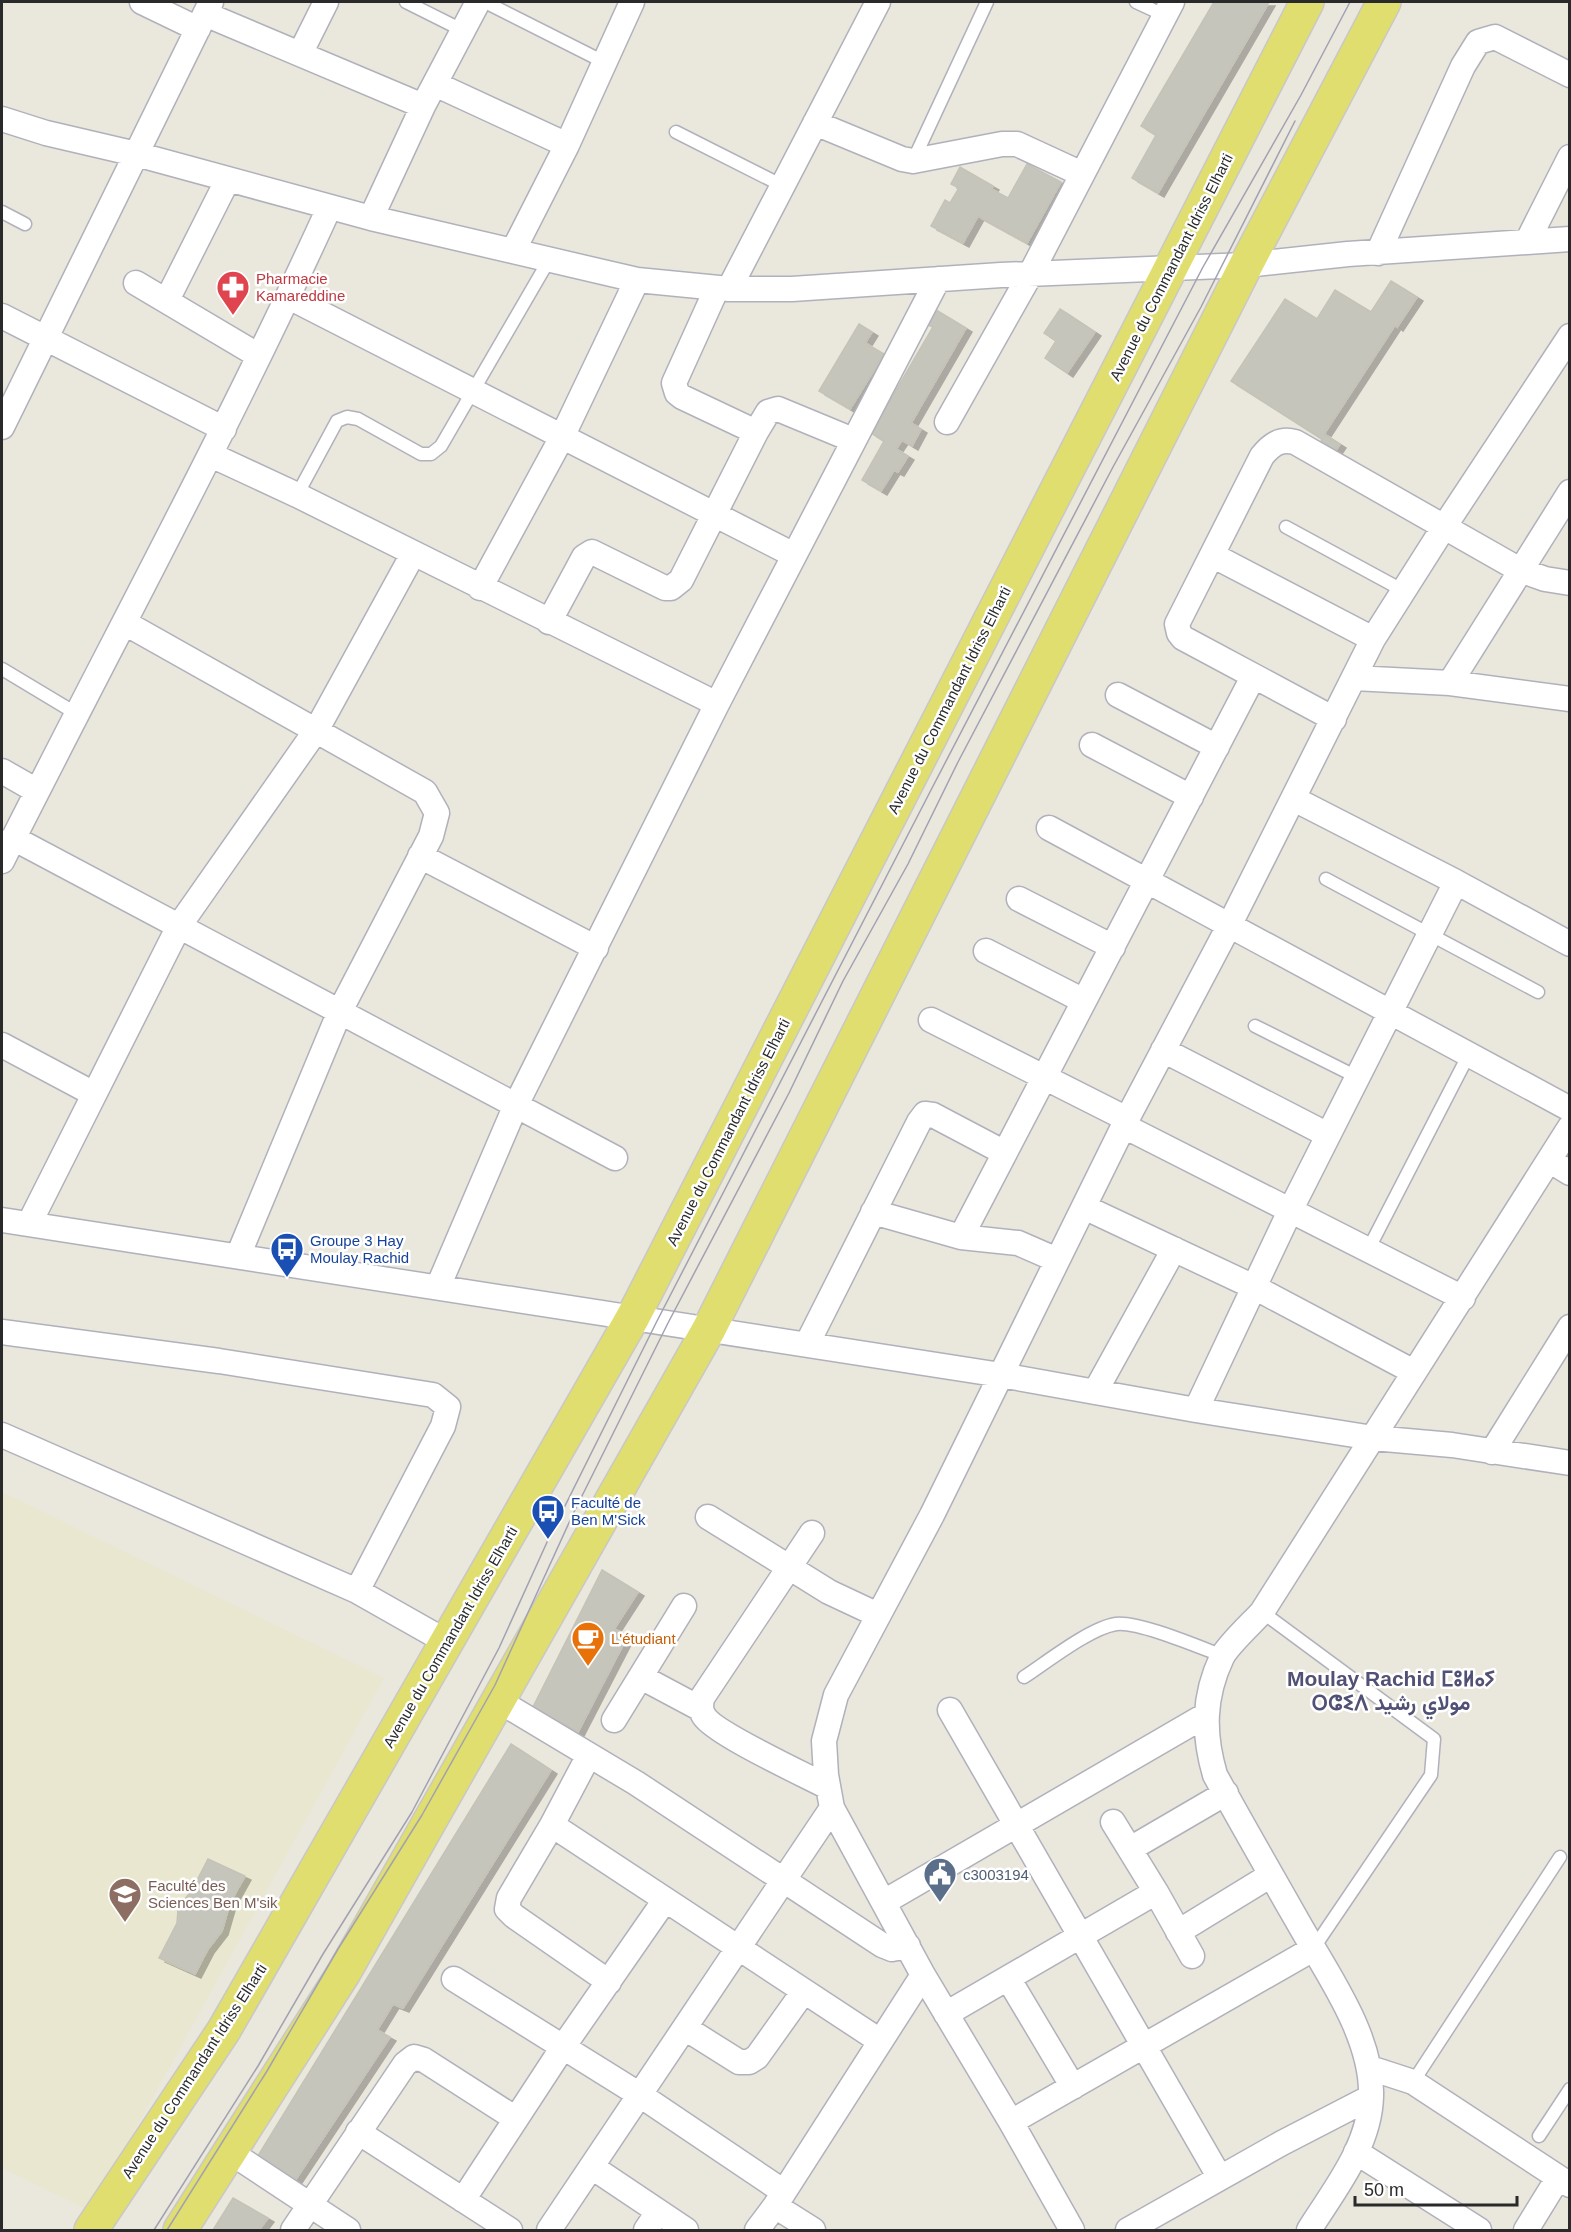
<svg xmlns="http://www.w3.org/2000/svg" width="1571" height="2232" font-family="Helvetica,Vazirmatn,'Noto Sans Tifinagh',sans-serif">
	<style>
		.education { fill: #e9e7cf }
		.building { fill: #c6c5bc; stroke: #c5c3b7; stroke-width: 1.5; filter: url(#shadow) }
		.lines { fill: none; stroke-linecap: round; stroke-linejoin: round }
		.service-casing { stroke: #b1b1bc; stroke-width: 15 }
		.minor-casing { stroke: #b1b1bc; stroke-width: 27 }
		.primary-casing { stroke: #c8c8c8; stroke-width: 36 }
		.service { stroke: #fff; stroke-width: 12 }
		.minor { stroke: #fff; stroke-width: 24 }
		.primary { stroke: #dfde6e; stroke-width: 33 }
		.tram { stroke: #a2a1b1; stroke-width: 1.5 }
		.labels { text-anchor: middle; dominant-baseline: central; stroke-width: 5; stroke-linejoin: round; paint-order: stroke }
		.street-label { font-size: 15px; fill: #2a2a2a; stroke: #fff }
		.health-label { font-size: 15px; fill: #be3a42; stroke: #fff; text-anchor: start }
		.transit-label { font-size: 15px; fill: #164399; stroke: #fff; text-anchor: start }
		.food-label { font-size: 15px; fill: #c56008; stroke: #fff; text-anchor: start }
		.service-label { font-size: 15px; fill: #4e5e75; stroke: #fff; text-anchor: start }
		.education-label { font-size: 15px; fill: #785e54; stroke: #fff; text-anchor: start }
		.district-label { font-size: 21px; font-weight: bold; fill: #515075; stroke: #fff }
	</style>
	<defs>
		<filter id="shadow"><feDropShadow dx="6" dy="4" stdDeviation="0" flood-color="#0004"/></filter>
	</defs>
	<rect width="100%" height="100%" fill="#eae7dd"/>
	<!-- education -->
	<path class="education" d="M2,1492L384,1678L90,2211L2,2168Z"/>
	<!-- building -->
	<path class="building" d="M1214,2H1269L1158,193L1132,178L1156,135L1141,126Z
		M1027,164L1061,182L1027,243L978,216L963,243L931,226L945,200L950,203L959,188L951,184L960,167L993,186L991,189L1008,198Z
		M1391,281L1417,297L1397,327L1395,325L1324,434L1340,444L1334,453L1320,444L1322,439L1231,381L1285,299L1317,319L1335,290L1371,312Z
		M1060,309L1095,332L1067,373L1045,358L1056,341L1044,333Z
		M936,310L966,328L911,423L921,429L912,446L902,440L896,449L908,456L898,472L894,470L881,491L862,480L884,441L871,433L933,327L928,325Z
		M859,324L872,332L865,343L884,354L850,409L819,391Z
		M602,1570L638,1592L614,1629L628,1635L578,1732L533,1707Z
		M511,1744L551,1770L403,2008L393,2004L377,2030L390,2037L294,2182L256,2159Z
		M208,1859L245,1876L230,1903L222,1931L208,1949L195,1974L159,1958L177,1923L178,1909L193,1888Z
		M233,2198L268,2218L259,2230H213Z"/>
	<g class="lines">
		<defs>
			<path id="service" d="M406,2L462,30
				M485,2L604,62
				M1136,2L1164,15
				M676,132L783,186
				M913,161L987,2
				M2,212L25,224
				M297,495L337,421L347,417L358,419L421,454H431L441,446L549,260
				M1286,527L1404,591
				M2,669L77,714
				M1326,879L1538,992
				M1255,1026L1357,1077
				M1368,1250L1469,1054
				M1262,1612L1434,1739L1431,1775L1313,1949
				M1024,1677C1047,1662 1090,1628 1116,1624C1138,1621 1199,1647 1223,1656
				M1413,2082L1560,1857
				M1539,2136L1570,2089"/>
			<path id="minor" d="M142,2L198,29
				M205,14L423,106
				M300,54L326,2
				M435,84L567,145
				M2,119L46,133L136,154L371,218L637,280L729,289H792L1001,275L1246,265L1348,254L1570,239
				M815,123L902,159L913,161L1002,144H1017L1082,174
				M371,218L423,106L478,2
				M1527,242L1570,157
				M513,251L567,145L632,2
				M1378,253L1463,66L1478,42L1495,37L1570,75
				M136,283L259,356
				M717,288L674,383L677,393L682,397L756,432
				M729,289L878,2
				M289,297L794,555
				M167,300L227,181
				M2,316L224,429
				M947,422L1031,273L1172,2
				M2,427L211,2
				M211,455L297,495L717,704
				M1212,555L1373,639
				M480,588L562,437L637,280
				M549,622L584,557L592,552L665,588H671L681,580L756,432L768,412L778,409L853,440
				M125,623L425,792L437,813L431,836L340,1011L238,1256
				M1354,678L1450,683L1570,699
				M1450,683L1570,492
				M1118,695L1217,747
				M1334,719L1183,638L1179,633L1177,624L1262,456C1271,445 1280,438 1295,442L1520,570L1545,579L1570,583
				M1092,745L1191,797
				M2,771L37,791
				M1294,799L1456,882L1570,944
				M1049,828L1570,1109
				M13,838L615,1158
				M420,856L596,948
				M2,861C111,644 228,430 329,208
				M1019,899L1113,947
				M986,951L1084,1001
				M931,1020L1127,1119
				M2,1045L94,1094
				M1163,1050L1328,1135
				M1124,1126L1463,1298
				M1549,1160L1570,1173
				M1084,1207L1254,1287L1414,1372
				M873,1212L961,1237L1018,1243L1057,1260
				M2,1220L1001,1375L1196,1410L1373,1438L1452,1445L1570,1463
				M29,1224L179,926L317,729L413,554
				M961,1237L1253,677
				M438,1287L515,1107L717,704L938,279
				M2,1332L219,1361L433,1395L448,1407L443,1426L357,1591
				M807,1344L919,1122L925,1114L933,1115L1005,1153
				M1095,1392L1174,1249
				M1196,1410L1290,1211L1456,882
				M2,1435L357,1591L447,1642
				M1492,1452L1570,1327
				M708,1517L829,1592L878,1615
				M812,1533L702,1698C701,1705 700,1710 704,1716C714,1733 805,1775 828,1787
				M641,1677L701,1709
				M499,1701L636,1783L882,1945L892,1949L908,1946
				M950,1710L1220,2178
				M614,1720L684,1606
				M589,1755L552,1825L509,1898L507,1909L514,1916L609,1982
				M1113,1822L1156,1892L1192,1956
				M552,1825L880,2041
				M1130,1849L1226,1793
				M884,1902L1206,1715
				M1178,1932L1271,1875
				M1008,1978L1073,2087
				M454,1979L640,2095L784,2192
				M946,2014L1156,1892
				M685,2028L739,2062H749L757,2057L804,1991
				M1370,2068L1413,2082L1570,2185
				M1011,2122L1313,1949
				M358,2132L510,2230
				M230,2152L348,2230
				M1356,2152L1479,2230
				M592,2167L686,2230
				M463,2200L563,2047L665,1900
				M775,2206L813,2230
				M293,2230L405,2064L414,2057L424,2060L516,2119
				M549,2230L832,1808
				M646,2230L658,2212
				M757,2230L775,2206L923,1975
				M1072,2230L1011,2122L923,1975L832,1808L826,1775L824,1741L836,1695L932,1515L1127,1119L1230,924L1373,639L1444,527L1570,336
				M1128,2230L1282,2143L1371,2097
				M1309,2230C1334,2190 1370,2146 1371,2096C1373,2036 1326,1972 1298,1922C1270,1873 1242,1824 1215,1775C1203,1734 1203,1697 1222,1657C1228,1645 1252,1623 1262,1612L1570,1127
				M1526,2230L1558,2178"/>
			<path id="primary" d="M91,2230L224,2030L633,1317L1307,2
				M180,2230L343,1974L709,1329L1246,265L1384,2"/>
		</defs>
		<!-- service casing -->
		<use href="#service" class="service-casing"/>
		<!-- minor casing -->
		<use href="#minor" class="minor-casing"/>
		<!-- primary casing -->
		<use href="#primary" class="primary-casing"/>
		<!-- service -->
		<use href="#service" class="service"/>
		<!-- minor -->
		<use href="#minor" class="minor"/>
		<!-- primary -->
		<use href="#primary" class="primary"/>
		<!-- tram -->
		<path class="tram" d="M154,2230L258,2066L323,1954L412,1812L499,1648L548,1540L657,1321L931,790L1203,267L1301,95L1350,2
			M167,2230L267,2071L338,1949L422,1815L495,1685L573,1514L668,1323L789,1093L843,981L908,864L958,762L1113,467L1201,307L1295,121"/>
	</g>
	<!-- icons -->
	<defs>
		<symbol id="pharmacy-pin" viewBox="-11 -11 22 30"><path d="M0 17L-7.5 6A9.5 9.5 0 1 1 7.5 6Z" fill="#e0444e" stroke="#fff"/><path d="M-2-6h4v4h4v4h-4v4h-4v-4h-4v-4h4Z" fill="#fff"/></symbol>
		<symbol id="bus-pin" viewBox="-11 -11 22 30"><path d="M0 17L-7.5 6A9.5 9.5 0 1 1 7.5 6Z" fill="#1a4fb4" stroke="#fff"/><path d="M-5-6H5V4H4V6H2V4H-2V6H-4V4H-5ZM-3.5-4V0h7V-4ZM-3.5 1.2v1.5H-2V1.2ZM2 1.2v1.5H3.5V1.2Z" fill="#fff"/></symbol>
		<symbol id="cafe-pin" viewBox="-11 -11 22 30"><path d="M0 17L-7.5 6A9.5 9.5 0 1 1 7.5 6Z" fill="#e8710a" stroke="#fff"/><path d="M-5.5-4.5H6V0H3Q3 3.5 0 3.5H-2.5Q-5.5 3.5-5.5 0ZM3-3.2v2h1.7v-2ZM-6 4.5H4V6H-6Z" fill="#fff"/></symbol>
		<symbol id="civic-pin" viewBox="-11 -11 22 30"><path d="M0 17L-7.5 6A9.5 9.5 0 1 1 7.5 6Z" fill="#5c6f8a" stroke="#fff"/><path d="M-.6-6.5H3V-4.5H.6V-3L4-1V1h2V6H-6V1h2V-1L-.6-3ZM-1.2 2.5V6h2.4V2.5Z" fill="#fff"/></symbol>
		<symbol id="university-pin" viewBox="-11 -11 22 30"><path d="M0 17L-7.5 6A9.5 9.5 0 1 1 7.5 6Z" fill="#8d6e63" stroke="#fff"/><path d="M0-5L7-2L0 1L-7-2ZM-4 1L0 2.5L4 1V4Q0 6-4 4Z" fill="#fff"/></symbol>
	</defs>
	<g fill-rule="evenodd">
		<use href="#pharmacy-pin" x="214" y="268" width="38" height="52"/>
		<use href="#bus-pin" x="268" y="1230" width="38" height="52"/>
		<use href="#bus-pin" x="529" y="1492" width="38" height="52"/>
		<use href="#cafe-pin" x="569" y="1619" width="38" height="52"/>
		<use href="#civic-pin" x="921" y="1855" width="38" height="52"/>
		<use href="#university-pin" x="106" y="1875" width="38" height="52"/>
	</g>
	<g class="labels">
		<!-- street labels -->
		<g class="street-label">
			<text transform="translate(1171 267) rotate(-63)">Avenue du Commandant Idriss Elharti</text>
			<text transform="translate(949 700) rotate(-63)">Avenue du Commandant Idriss Elharti</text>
			<text transform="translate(728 1132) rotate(-63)">Avenue du Commandant Idriss Elharti</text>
			<text transform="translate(450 1637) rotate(-60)">Avenue du Commandant Idriss Elharti</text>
			<text transform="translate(194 2071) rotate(-57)">Avenue du Commandant Idriss Elharti</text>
		</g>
		<!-- health labels -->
		<g class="health-label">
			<text x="256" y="278">Pharmacie<tspan x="256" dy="17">Kamareddine</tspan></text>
		</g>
		<!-- transit labels -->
		<g class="transit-label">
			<text x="310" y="1240">Groupe 3 Hay<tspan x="310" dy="17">Moulay Rachid</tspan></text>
			<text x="571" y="1502">Faculté de<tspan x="571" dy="17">Ben M'Sick</tspan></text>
		</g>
		<!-- food labels -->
		<g class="food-label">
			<text x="611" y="1638">L'étudiant</text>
		</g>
		<!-- service labels -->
		<g class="service-label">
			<text x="963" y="1874">c3003194</text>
		</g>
		<!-- education labels -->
		<g class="education-label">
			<text x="148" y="1885">Faculté des<tspan x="148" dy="17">Sciences Ben M'sik</tspan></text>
		</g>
		<!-- district labels -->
		<g class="district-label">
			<text x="1391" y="1678">Moulay Rachid ⵎⵓⵍⴰⵢ<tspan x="1391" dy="24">ⵔⵛⵉⴷ مولاي رشيد</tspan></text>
		</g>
	</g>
	<!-- border -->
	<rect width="1571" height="2232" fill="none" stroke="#2a2a2a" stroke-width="6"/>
	<!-- scale -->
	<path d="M1355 2196v9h162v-9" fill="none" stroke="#2a2a2a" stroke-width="3"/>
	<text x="1364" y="2196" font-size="18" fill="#2a2a2a" stroke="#ffffff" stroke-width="4.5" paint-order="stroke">50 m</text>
</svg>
